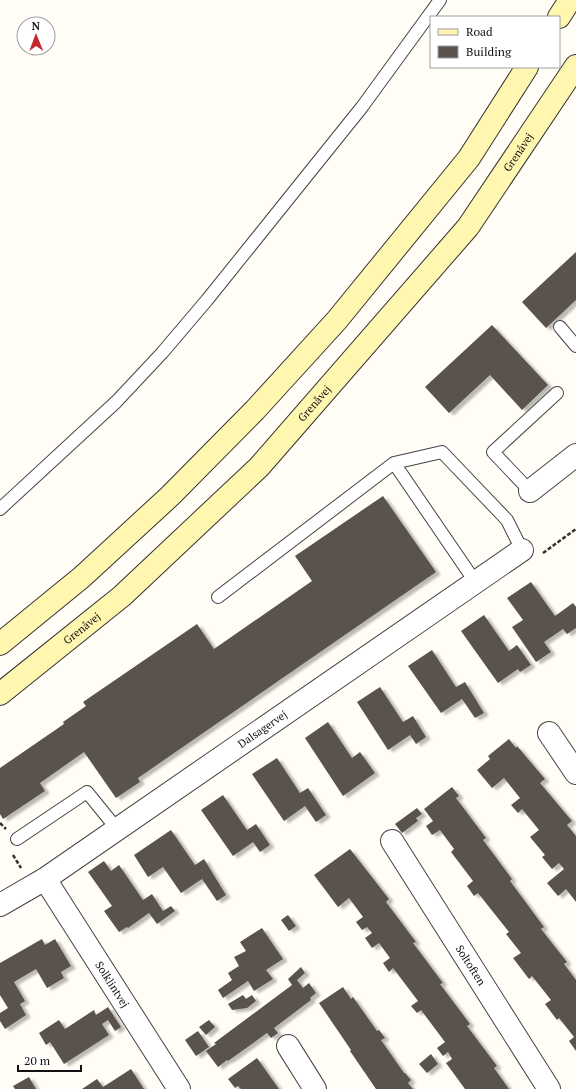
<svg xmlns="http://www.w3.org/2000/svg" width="576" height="1089" font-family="'PT Serif',serif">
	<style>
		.building { fill: #5a524d; filter: url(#shadow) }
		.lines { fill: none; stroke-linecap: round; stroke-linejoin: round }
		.service-casing { stroke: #444; stroke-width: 14 }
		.minor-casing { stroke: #444; stroke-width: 24 }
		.secondary-casing { stroke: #333; stroke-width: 24 }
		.path { stroke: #333; stroke-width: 2.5; stroke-dasharray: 4 2; stroke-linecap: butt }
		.service { stroke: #fff; stroke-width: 12 }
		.minor { stroke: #fff; stroke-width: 22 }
		.secondary { stroke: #fff6b0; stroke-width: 22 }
		.labels { text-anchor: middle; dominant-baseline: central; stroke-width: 4; stroke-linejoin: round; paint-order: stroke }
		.street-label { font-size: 11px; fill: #111; stroke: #fff }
	</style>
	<defs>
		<filter id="shadow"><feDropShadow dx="4.5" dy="2.5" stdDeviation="1" flood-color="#0004"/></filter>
	</defs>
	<rect width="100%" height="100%" fill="#fffdf5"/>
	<!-- building -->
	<path class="building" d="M576,252V300L546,328L522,302Z
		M492,325L548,385L522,410L490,375L449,413L425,387Z
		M383,496L436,572L138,778L140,782L116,798L84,752L40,783L45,791L3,819L0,814V768L64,724L63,722L86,706L83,702L197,624L214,649L312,581L295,556Z
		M531,582L555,616L573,603L576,607V628L567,634L563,629L544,642L551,652L536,662L512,627L523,620L507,598Z
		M484,615L509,651L517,645L531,665L520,672L518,669L498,683L461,631Z
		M432,650L456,687L465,682L484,713L475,718L462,699L441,713L408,666Z
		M380,687L403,722L413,716L426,737L416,744L410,735L388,750L357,702Z
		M328,722L352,758L360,752L375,773L343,796L305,738Z
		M509,739L516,748L517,746L545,779L540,783L572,821L567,825L576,836V902L566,889L558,896L547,883L564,869L559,863L552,869L542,857L545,855L530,837L539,830L522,809L518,813L511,805L520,798L504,778L492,788L477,770L490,759L488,756Z
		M277,758L300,793L308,788L326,815L316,822L305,806L284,821L252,774Z
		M452,787L459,796L456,798L486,838L483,840L512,879L510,881L544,927L541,929L567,962L564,964L576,980V1051L569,1041L574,1037L559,1018L557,1020L545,1004L551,1000L532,976L529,979L513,958L521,953L506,934L509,932L478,893L474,896L467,886L473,881L451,852L454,849L440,830L432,835L426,826L433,821L424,809Z
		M223,795L247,830L256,824L270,845L260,852L253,842L233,856L201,810Z
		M417,808L422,814L416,818L418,821L402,833L395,824Z
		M171,830L195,865L204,859L226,895L217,901L202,879L181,893L163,867L148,877L134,855Z
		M350,849L389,899L386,902L416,942L413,943L443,983L440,984L470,1024L467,1026L497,1066L494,1068L509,1089H465L446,1063L452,1059L448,1052L443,1056L437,1048L445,1042L421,1010L417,1013L411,1006L418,1001L393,968L389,972L383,963L390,958L379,943L372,948L365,938L372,933L367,927L362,930L356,922L363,917L349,898L338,907L314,875Z
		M104,861L111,871L119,865L143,900L152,894L163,911L171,906L175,911L157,924L149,913L128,928L127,927L119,932L104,911L112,906L88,872Z
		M288,915L296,926L289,931L281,920Z
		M262,928L283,959L266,970L273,979L254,991L248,981L223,998L218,990L232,980L228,973L239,966L234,957L246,951L240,942Z
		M42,939L45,945L55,939L71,966L61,972L64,978L47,988L36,969L14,982L25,1001L20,1004L26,1015L5,1029L0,1021V1013L8,1008L0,995V963Z
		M301,967L305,973L297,980L303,988L309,983L316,993L310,998L311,1000L274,1028L278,1033L271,1038L267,1033L228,1061L227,1060L218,1067L206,1051L216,1044L214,1043L292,985L288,979Z
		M343,987L351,999L353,997L377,1031L379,1030L385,1038L381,1040L404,1073H405L411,1080L408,1083L413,1089H376L350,1051L351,1050L319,1003Z
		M243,995L246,999L252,995L256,1001L247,1008L232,1010L228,1004Z
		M108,1007L121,1027L115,1031L108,1020L102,1024L109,1035L64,1064L50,1042L46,1045L39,1033L59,1020L65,1029L94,1010L96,1015Z
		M209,1020L215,1027L206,1035L199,1027Z
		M198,1031L209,1047L196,1056L185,1040Z
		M431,1054L438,1064L427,1073L419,1064Z
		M257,1058L279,1089H241L238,1086L235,1088L228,1079Z
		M131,1069L144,1089H82L97,1079L103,1087Z
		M29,1077L36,1089H15L13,1086Z"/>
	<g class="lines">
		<defs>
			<path id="service" d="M560,327L576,346
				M394,463L442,452L507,520L522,550
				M530,491L493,452L557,393
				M0,509L116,402L162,353L207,300L362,107L440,0
				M218,597L394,463L476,583
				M17,839L87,792L117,829"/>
			<g id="minor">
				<path d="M530,491L576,455"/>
				<path d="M549,733L576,773"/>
				<path id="s1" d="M392,841L549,1089"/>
				<path id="s2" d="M45,879L179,1089"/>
				<path id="s3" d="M0,905L45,879L522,550"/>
				<path d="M288,1046L315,1089"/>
			</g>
			<g id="secondary">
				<path d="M559,17L570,0"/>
				<path d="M0,644L82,577L170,496L255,410L337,320L469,158L527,67"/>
				<path id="s4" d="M0,694L122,596L259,467L468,227L576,66"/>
			</g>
		</defs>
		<!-- service casing -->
		<use href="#service" class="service-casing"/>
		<!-- minor casing -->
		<use href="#minor" class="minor-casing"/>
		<!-- secondary casing -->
		<use href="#secondary" class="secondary-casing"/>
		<!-- path -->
		<path class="path" d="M543,553L576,529
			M0,823L6,829
			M13,855L21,868"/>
		<!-- service -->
		<use href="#service" class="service"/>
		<!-- minor -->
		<use href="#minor" class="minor"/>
		<!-- secondary -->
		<use href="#secondary" class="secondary"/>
	</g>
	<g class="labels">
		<!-- street labels -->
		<g class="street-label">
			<text stroke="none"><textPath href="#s4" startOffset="753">Grenåvej</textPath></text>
			<text stroke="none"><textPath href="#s4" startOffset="429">Grenåvej</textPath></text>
			<text stroke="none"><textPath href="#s4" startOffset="105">Grenåvej</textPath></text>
			<text stroke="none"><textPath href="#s3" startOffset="316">Dalsagervej</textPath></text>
			<text stroke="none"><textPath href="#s1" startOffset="147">Soltoften</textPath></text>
			<text stroke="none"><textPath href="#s2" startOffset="125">Solklintvej</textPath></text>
		</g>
	</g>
	<!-- legend -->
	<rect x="430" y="16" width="130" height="52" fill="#ffffff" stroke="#a0a0a0"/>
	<rect x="438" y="29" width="20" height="6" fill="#fff6b0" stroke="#a0a0a0"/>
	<text x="466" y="36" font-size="12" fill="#111111">Road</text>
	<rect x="438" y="46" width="20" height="12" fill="#5a524d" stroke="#a0a0a0"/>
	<text x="466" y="56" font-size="12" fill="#111111">Building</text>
	<!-- north arrow -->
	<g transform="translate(36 36) rotate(359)"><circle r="19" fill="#ffffff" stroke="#a0a0a0"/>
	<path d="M0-3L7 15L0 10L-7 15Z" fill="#c4262e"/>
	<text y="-6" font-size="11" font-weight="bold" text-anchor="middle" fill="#111111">N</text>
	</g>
	<!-- scale -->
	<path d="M18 1065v6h63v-6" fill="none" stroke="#111111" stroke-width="2"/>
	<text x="24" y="1065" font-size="12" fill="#111111" stroke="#ffffff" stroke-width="3" paint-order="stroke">20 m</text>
</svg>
